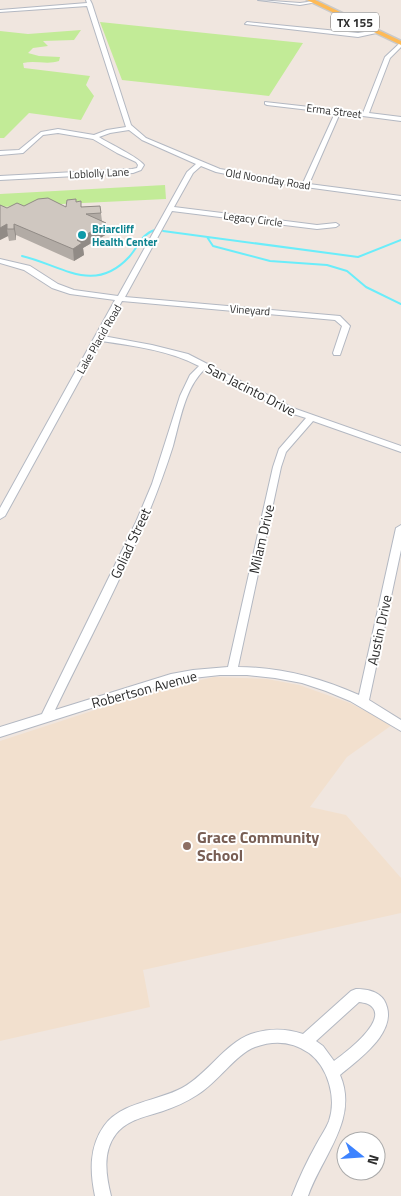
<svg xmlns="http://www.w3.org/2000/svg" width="401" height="1196" font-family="'Titillium Web',sans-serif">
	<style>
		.education { fill: #f2e0ce }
		.green { fill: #c2eb97 }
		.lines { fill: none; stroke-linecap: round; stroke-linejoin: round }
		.stream { stroke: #6aedfa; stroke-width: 2 }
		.minor-casing { stroke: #b3b8c2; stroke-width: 2 }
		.major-casing { stroke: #c9c9c9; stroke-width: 3 }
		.minor { fill: #fff; fill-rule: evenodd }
		.major { fill: #feba56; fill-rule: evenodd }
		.wall { fill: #b2aba5 }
		.shaded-wall { fill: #918b86 }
		.building { fill: #cfc7c0; stroke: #918b86 }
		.culture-dot { fill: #0f9aa8; stroke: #fff; stroke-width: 2 }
		.education-dot { fill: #8d6e63; stroke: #fff; stroke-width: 2 }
		.labels { text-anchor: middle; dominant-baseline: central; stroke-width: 4; stroke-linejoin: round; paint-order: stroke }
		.far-street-label { font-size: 11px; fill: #2e2e2e; stroke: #fff }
		.far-culture-label { font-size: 11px; font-weight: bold; fill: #0d838f; stroke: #fff; text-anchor: start }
		.shield { fill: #fff; stroke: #6d6d6d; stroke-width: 1 }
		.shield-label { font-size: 12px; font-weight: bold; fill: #2e2e2e }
		.street-label { font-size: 14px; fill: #2e2e2e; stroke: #fff }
		.near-education-label { font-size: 16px; font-weight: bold; fill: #785e54; stroke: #fff; text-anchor: start }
	</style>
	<rect width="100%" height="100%" fill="#f0e6df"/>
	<!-- education -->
	<path class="education" d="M214,677L267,679L299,685L350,703L392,725L347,757L310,807L346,815L401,878V913L143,970L150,1007L0,1041V741L153,691Z"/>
	<!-- green -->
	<path class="green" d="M100,22L303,43L269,96L122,80Z
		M81,30L74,40L43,41L48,46L33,48L28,53L39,56L60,57L59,61C47,65 35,60 23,63L24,68L90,76L86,85L94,96L81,120L29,113L4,138H0V31L28,34Z
		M165,185L166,199L0,207V194Z"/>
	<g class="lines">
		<!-- stream -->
		<path class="stream" d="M163,231L358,257L401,240
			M207,237L213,246L270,261L327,265L347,271L366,287L401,304
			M22,256C61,265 94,295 129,257C139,246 141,234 155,230"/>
		<defs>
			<path id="minor" d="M86,0H90L92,4L131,125L146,138L220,169L303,183L335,113L267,105L265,104V102L363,113L385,57L401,42V47L390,58L369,113L401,117V121L340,113L309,184L401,196V200L261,181L216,172L201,166L193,173L174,207L317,225L336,223L339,225L336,227L317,229L172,211L125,297L340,316L350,326L340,355H334L333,353L342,326L335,320L122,301L103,336L152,345L188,354L293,408L401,446V452L313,421L286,452L281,467L238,667C280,667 321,678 359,695L396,528L401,525V550L369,700L401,720V731L350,701L326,691L302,683L275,678L247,675H220L193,678L161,686L0,737V727L42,714L136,522L152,484L180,396L190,375L199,366C168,350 135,346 101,341L5,516L0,519V508L115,300L70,294L52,288L24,270L0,263V259L30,266L58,284L74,290L118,296L187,172L196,164L142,140L129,130L110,133L99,137C110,144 138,157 144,165L141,170L133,173L0,180V176L132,169L137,168L138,165L136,162L117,153L93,139L58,133L43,135L23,153L0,155V151L19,150L41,132L58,129L94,135L107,130L126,127L87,6L0,12V10L87,3ZM205,369L287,412L306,418L279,449L273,467L228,667L193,670L171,674L55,710C97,623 144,538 173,446C180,421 185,387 205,369Z
				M258,0L300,3L315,1L317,2L300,5Z
				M247,22L358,33L378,30L381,32L358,37L245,24Z
				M356,989C366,989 378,991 384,1000C401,1030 360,1058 340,1075C359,1119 322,1156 308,1196H292C299,1178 307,1161 316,1145C320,1137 326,1129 329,1121C337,1098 328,1067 309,1053C292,1041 274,1040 255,1047C236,1054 217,1083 197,1095C186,1102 175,1107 163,1111C146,1117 128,1119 116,1134C102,1152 106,1176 111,1196H95C90,1172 89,1147 104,1126C121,1102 158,1101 182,1088C208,1074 224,1044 251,1034C269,1028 285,1028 303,1034L351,991ZM359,1002C365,1003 369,1003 373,1008C385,1023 345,1053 334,1061L323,1046L316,1041Z"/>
			<path id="major" d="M307,0H315L401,41V45Z"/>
		</defs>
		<!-- minor casing -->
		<use href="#minor" class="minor-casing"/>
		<!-- major casing -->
		<use href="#major" class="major-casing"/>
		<!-- minor -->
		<use href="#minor" class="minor"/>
		<!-- major -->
		<use href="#major" class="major"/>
	</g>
	<!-- wall -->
	<path class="wall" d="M76,202L82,207L100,206L102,221L106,223L107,234L83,248L84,255L74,261L16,235V240L9,241L8,236L0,240V205L7,208L24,206L66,207Z"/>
	<!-- shaded-wall -->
	<path class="shaded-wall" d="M106,223L107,234L83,248L84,255L74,261L73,249L77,240Z
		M7,224V229L8,236L0,240V228Z
		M14,224L16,235V240L14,229Z"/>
	<!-- building -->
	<path class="building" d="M48,198L66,207L67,200L76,199V202L81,201V207L100,206L101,213L86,214L106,223L77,240L82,243L73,249L14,224V229H7V224L0,228V205L7,208L17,203L24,206L38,199Z"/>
	<!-- markers -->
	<circle class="culture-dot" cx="82" cy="235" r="5"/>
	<circle class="education-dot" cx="187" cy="846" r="5"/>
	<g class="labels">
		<!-- far-street labels -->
		<g class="far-street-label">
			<text transform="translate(334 111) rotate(7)">Erma Street</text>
			<text transform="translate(99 173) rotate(-3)">Loblolly Lane</text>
			<text transform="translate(268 179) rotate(9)">Old Noonday Road</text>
			<text transform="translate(253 219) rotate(7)">Legacy Circle</text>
			<text transform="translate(250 310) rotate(4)">Vineyard</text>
			<text transform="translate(99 339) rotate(-60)">Lake Placid Road</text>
		</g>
		<!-- far-culture labels -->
		<g class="far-culture-label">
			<text x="92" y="229">Briarcliff<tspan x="92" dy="13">Health Center</tspan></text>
		</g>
		<!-- shield labels -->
		<rect class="shield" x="331" y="12.5" width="48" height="19" rx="4"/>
		<g class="shield-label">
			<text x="355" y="22">TX 155</text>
		</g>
		<!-- street labels -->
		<g class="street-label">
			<text transform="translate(251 389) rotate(27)">San Jacinto Drive</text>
			<text transform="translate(261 539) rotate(-77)">Milam Drive</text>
			<text transform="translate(130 543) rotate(-65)">Goliad Street</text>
			<text transform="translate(379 630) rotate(-78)">Austin Drive</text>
			<text transform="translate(144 689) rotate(-15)">Robertson Avenue</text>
		</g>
		<!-- near-education labels -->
		<g class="near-education-label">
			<text x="197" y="837">Grace Community<tspan x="197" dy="18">School</tspan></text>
		</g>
	</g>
	<!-- north arrow -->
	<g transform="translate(361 1156) rotate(107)"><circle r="24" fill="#ffffff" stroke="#ababab"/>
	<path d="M0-4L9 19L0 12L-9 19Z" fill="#3d83ff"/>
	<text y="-8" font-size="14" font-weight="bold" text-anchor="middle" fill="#2e2e2e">N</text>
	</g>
</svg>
